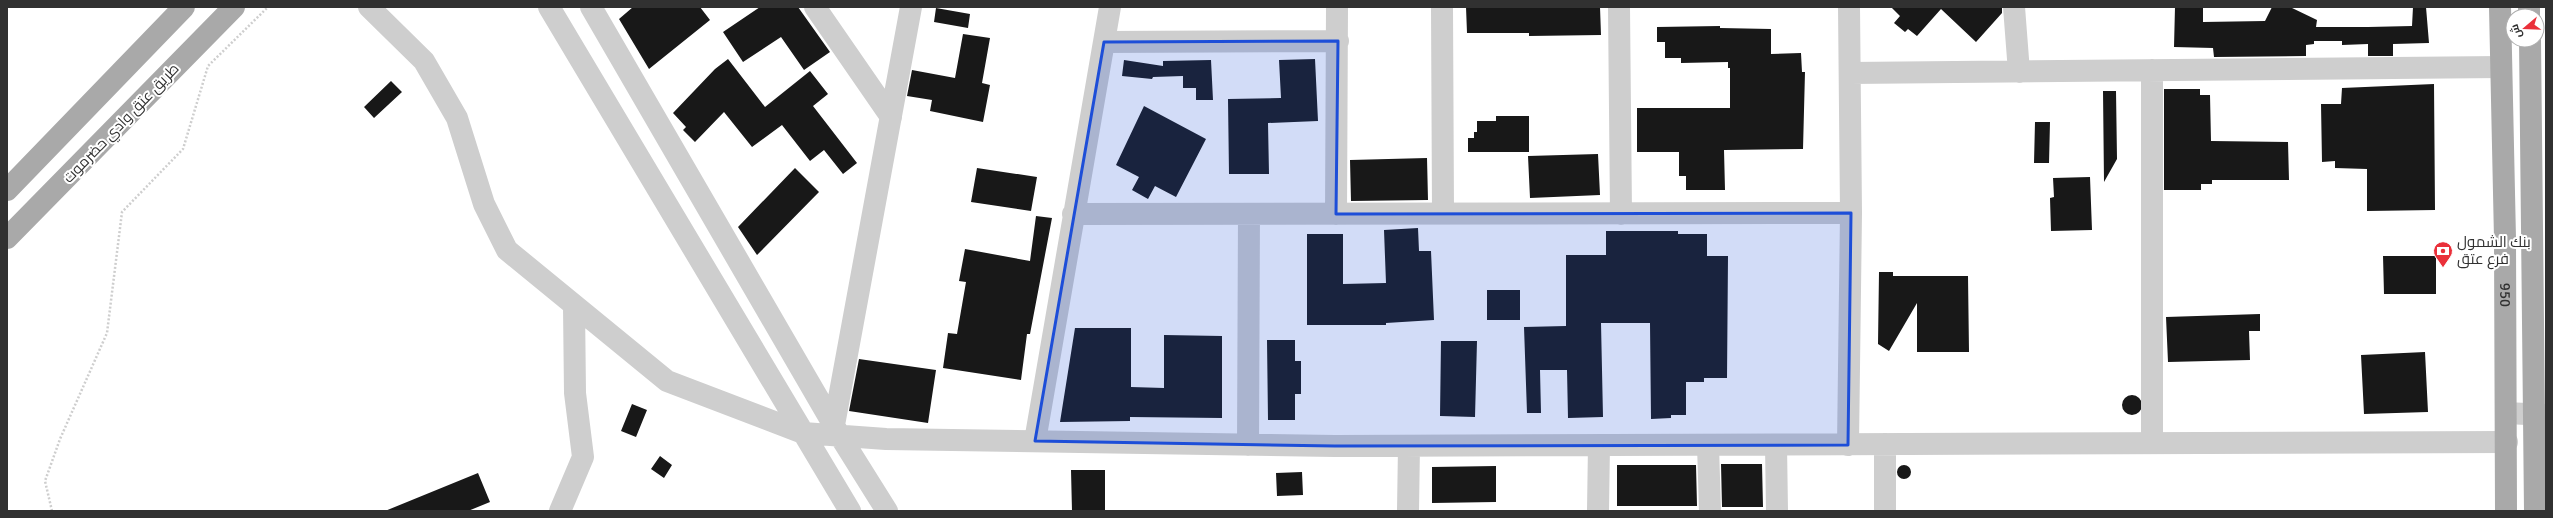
<svg xmlns="http://www.w3.org/2000/svg" width="2553" height="518" font-family="Signika,Cairo,sans-serif">
	<style>
		.building { fill: #181818 }
		.lines { fill: none; stroke-linecap: round; stroke-linejoin: round }
		.path { stroke: #cecece; stroke-width: 2.5; stroke-dasharray: 2 2; stroke-linecap: butt }
		.minor { stroke: #cecece; stroke-width: 22 }
		.major { stroke: #a9a9a9; stroke-width: 22 }
		.marked { fill: #1d4ed8; fill-opacity: 0.2; stroke: #1d4ed8; stroke-width: 3; stroke-linejoin: round }
		.labels { text-anchor: middle; dominant-baseline: central; stroke-width: 4; stroke-linejoin: round; paint-order: stroke }
		.street-label { font-size: 15px; fill: #313131; stroke: #fff }
		.poi-label { font-size: 15px; fill: #313131; stroke: #fff; text-anchor: start }
	</style>
	<rect width="100%" height="100%" fill="#fff"/>
	<!-- building -->
	<path class="building" d="M633,7H700L710,20L649,69L619,19Z
		M760,7H798L830,52L804,70L781,37L743,62L723,32Z
		M1466,7H1600L1601,35L1529,36V33H1467Z
		M1891,7H2002V13L1976,42L1941,9L1917,36L1908,29L1905,32L1894,23L1900,16Z
		M2175,7H2203V22L2265,21L2272,7H2290L2317,20L2316,27H2368L2412,26L2413,7H2426L2429,43L2393,44V56H2368V44L2342,45V41H2314V44L2306,45V56L2214,57L2213,48L2174,47Z
		M936,8L970,14L968,28L934,22Z
		M1720,26V28L1771,29V54L1801,53L1802,72H1805L1803,149L1724,150L1725,190H1686V176H1679V152H1637V108H1730V68H1728V62L1681,63V58H1665V42H1657V27Z
		M963,34L990,38L982,83L990,85L983,122L930,111L932,100L907,96L912,70L955,78Z
		M728,59L765,107L810,71L828,94L813,106L857,163L843,174L824,150L810,161L782,125L752,147L724,112L695,142L683,130L686,127L673,113L715,69Z
		M1315,59L1318,121L1268,123L1269,174H1229L1228,99L1281,98L1279,60Z
		M1124,60L1163,66V61L1211,60L1213,100H1196V88H1183V76L1153,77L1152,79L1122,76Z
		M391,81L402,92L374,118L364,107Z
		M2434,84L2435,210L2367,211V169L2335,168V161L2322,162L2321,104H2341L2342,88Z
		M2164,89H2200V95H2210L2211,141L2288,142L2289,180H2212V184H2201V190H2164Z
		M2103,91H2116L2117,159L2104,182Z
		M1144,106L1206,139L1176,197L1155,186L1148,199L1132,190L1139,177L1116,165Z
		M1496,116H1529V152H1468V138H1474V132H1477V121H1496Z
		M2035,122H2050L2049,163H2034Z
		M1598,154L1600,195L1530,198L1528,156Z
		M1427,158L1428,200L1351,201L1350,160Z
		M795,168L819,192L757,255L738,227Z
		M977,168L1037,177L1031,211L971,202Z
		M2090,177L2092,230L2051,231L2050,198L2054,197L2053,178Z
		M1036,216L1052,218L1030,334H1027L1021,380L943,368L948,333L957,334L966,282L959,281L965,249L1030,261Z
		M1418,228L1419,251H1431L1434,320L1386,323V325H1307V234H1343V284L1386,283L1384,230Z
		M1606,231H1678V234H1707V256H1728L1727,378H1704V382H1686V415H1671V418L1651,419L1650,323H1601L1603,417L1568,418L1567,370H1540L1541,413H1527L1524,327L1566,326V255H1606Z
		M2383,256H2436V294H2384Z
		M1879,272H1893V276H1968L1969,352H1917V303L1889,351L1878,344Z
		M1487,290H1520V320H1487Z
		M2260,314V331H2249L2250,360L2168,362L2166,317Z
		M1075,328H1131V387L1164,388V335L1222,336V418L1130,417V421L1060,422Z
		M1267,340H1295V361H1301V394H1295V420H1268Z
		M1441,341H1477L1475,417L1440,416Z
		M2425,352L2428,412L2364,414L2361,355Z
		M859,359L936,370L928,423L849,411Z
		M2122 405a10 10 0 1 1 20 0a10 10 0 1 1-20 0Z
		M632,404L647,410L636,437L621,431Z
		M660,456L672,465L664,478L651,469Z
		M1721,464H1762L1763,507H1722Z
		M1897 472a7 7 0 1 1 14 0a7 7 0 1 1-14 0Z
		M1617,465H1696L1697,506H1617Z
		M1496,466V502L1432,503V467Z
		M1071,470H1105V511H1072Z
		M1302,472L1303,495L1277,496L1276,473Z
		M478,473L490,502L468,511H385Z"/>
	<g class="lines">
		<!-- path -->
		<path class="path" d="M52,511L45,481L60,439L107,333L122,212L183,149L208,66L268,7"/>
		<!-- minor -->
		<path class="minor" d="M369,7L424,61L457,118L484,204L507,250L667,381L803,433L886,439L1335,446L2507,442
			M549,7L850,511
			M591,7L840,436L887,511
			M815,7L891,117
			M1442,7L1443,213
			M1619,7L1621,214
			M2014,7L2019,72
			M1104,42L1338,41
			M2152,70V443
			M1850,73L2501,67
			M1073,214L1851,213
			M1336,214L1337,7
			M2506,413L2546,415
			M834,425L911,7
			M1035,441L1110,7
			M1248,445L1249,214
			M1708,445L1710,511
			M1776,445L1777,511
			M1848,445L1851,213L1849,7
			M560,511L583,457L575,393L574,307
			M1408,511L1409,446
			M1598,511L1599,445
			M1885,511V444"/>
		<!-- major -->
		<g class="major">
			<path id="s1" d="M2500,7L2505,239L2506,511"/>
			<path d="M2529,7V16"/>
			<path d="M2530,40L2535,511"/>
			<path d="M7,190L184,7"/>
			<path d="M7,238L234,7"/>
		</g>
	</g>
	<!-- marked area -->
	<path class="marked" d="M1338,41L1336,214L1851,213L1848,445L1335,446L1035,441L1104,42Z"/>
	<!-- icons -->
	<defs>
		<symbol id="bank-pin" viewBox="-11 -11 22 30"><path d="M0 17L-7.5 6A9.5 9.5 0 1 1 7.5 6Z" fill="#ea303a" stroke="#fff"/><path d="M-6-4H6V4H-6ZM0-2.3a2.3 2.3 0 1 0 0 4.6a2.3 2.3 0 1 0 0-4.6Z" fill="#fff"/></symbol>
	</defs>
	<g fill-rule="evenodd">
		<use href="#bank-pin" x="2432" y="240" width="22" height="30"/>
	</g>
	<g class="labels">
		<!-- street labels -->
		<g class="street-label">
			<text transform="translate(121 123) rotate(-46)">طريق عتق وادي حضرموت</text>
			<text stroke="none"><textPath href="#s1" startOffset="288">950</textPath></text>
		</g>
		<!-- poi labels -->
		<g class="poi-label">
			<text x="2457" y="242">بنك الشمول<tspan x="2457" dy="17">فرع عتق</tspan></text>
		</g>
	</g>
	<!-- border -->
	<rect width="2553" height="518" fill="none" stroke="#313131" stroke-width="16"/>
	<!-- north arrow -->
	<g transform="translate(2525 28) rotate(251)"><circle r="19" fill="#ffffff" stroke="#adadad"/>
	<path d="M0-3L7 15L0 10L-7 15Z" fill="#ea303a"/>
	<text y="-6" font-size="11" font-weight="bold" text-anchor="middle" fill="#313131">ش</text>
	</g>
</svg>
